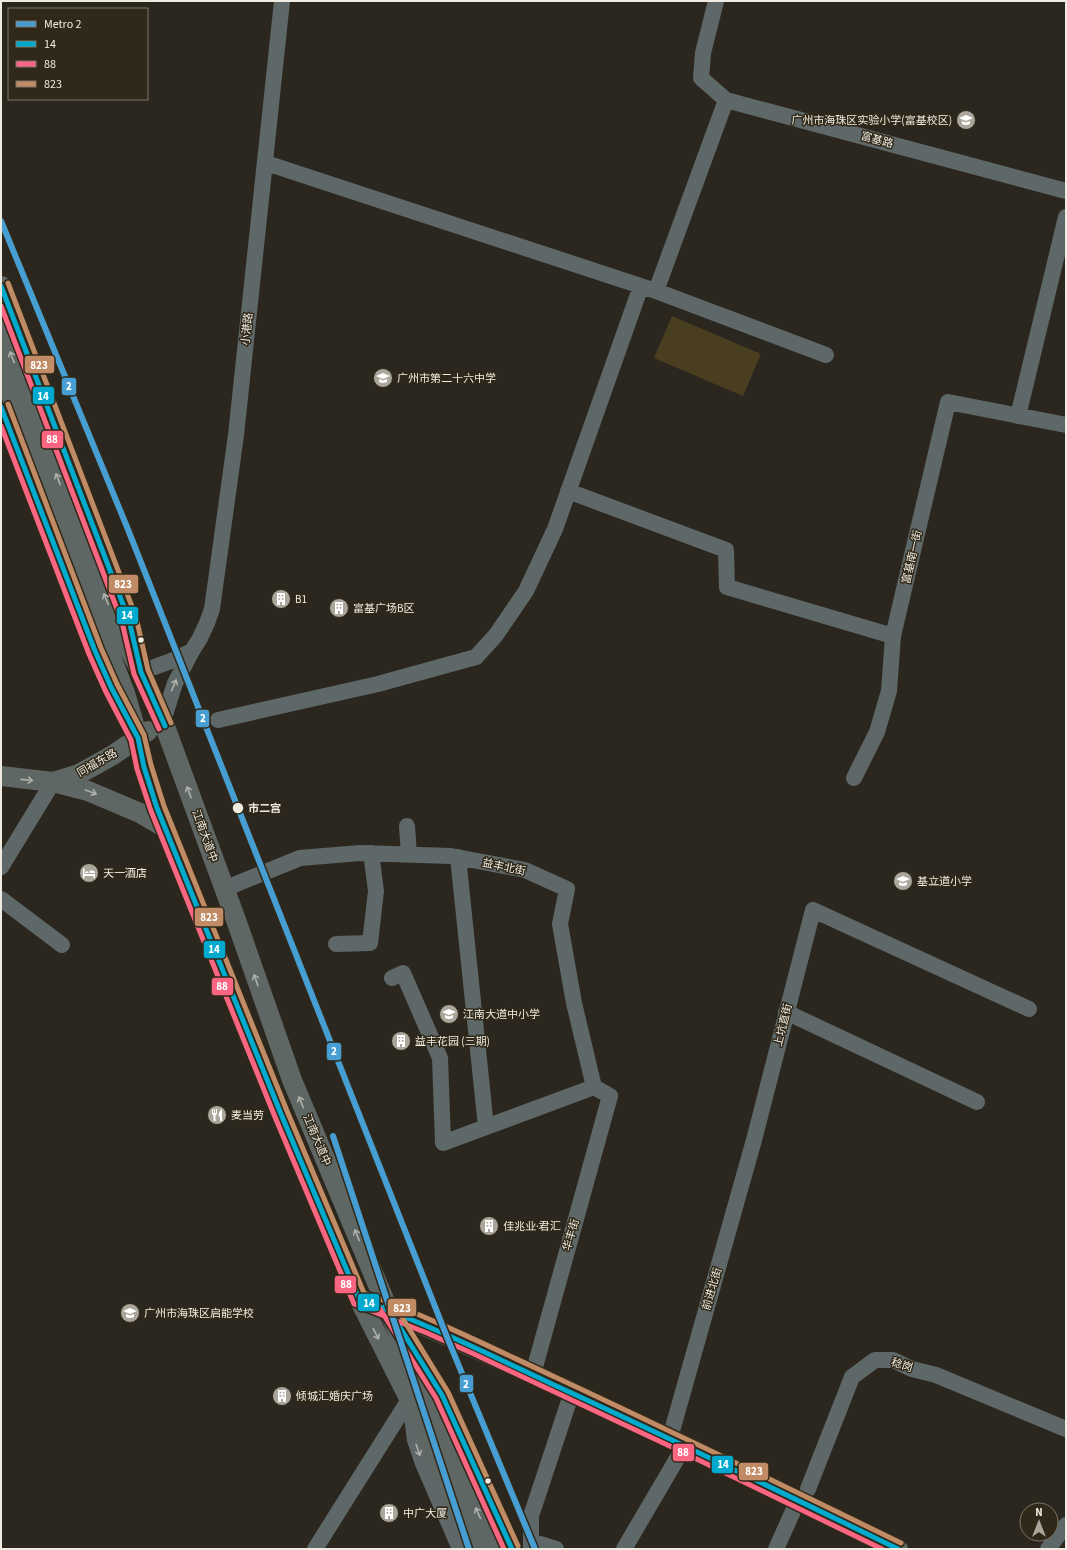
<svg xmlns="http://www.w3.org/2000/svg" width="1067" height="1550" font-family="'Source Sans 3','Noto Sans SC',sans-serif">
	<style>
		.grass { fill: #4a3e20 }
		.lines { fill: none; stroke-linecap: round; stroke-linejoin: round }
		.minor { stroke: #5f6868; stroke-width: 16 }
		.major { stroke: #5f6765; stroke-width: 20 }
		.bus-1-casing { stroke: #302919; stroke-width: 8 }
		.bus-2-casing { stroke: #302919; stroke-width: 8 }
		.bus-3-casing { stroke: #302919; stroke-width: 8 }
		.bus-1 { stroke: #00a9ce; stroke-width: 5 }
		.bus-2 { stroke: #fa6682; stroke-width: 5 }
		.bus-3 { stroke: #c18c65; stroke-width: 5 }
		.metro-1-casing { stroke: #302919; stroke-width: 9 }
		.metro-1 { stroke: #469ed2; stroke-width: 6 }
		.oneway { stroke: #aeb0a9 }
		.oneway2 { stroke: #aeb0aa }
		.bus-dot { fill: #efebe0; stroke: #302919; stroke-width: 1.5 }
		.labels { text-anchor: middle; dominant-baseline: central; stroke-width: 3; stroke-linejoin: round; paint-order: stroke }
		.poi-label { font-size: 11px; fill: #efebe0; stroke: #302919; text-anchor: start }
		.street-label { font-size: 11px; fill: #efebe0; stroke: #302919 }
		.stop-label { font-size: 11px; font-weight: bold; fill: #efebe0; stroke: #302919; text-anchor: start }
		.line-badge { stroke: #302919; stroke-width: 1.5 }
		.badge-label { font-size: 11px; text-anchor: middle; font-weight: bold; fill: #fff }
	</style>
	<rect width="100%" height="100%" fill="#2b271e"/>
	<!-- grass -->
	<path class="grass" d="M672,316L761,354L743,396L654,358Z"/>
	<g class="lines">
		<!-- minor -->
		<path class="minor" d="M716,1L703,53L701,78L726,100L1066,191
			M726,100L656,291L826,355
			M266,163L656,291
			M1018,416L1066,217
			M568,491L726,550L727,587L893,636
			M141,672L171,661L192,651
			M218,720L378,684L476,657L496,635L526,591L555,529L641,286
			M163,721L175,683L192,651L200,638L207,623L212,609L236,435L282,1
			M854,778L877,732L889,691L893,636L948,402L1066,425
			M407,826L409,855
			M458,857L486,1127
			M1,867L53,782
			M224,889L300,858L360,853L451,856L525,870L567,889L560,924L574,1003L594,1087L610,1096L533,1374
			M1,899L62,945
			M336,944L370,943L376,891L371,853
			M392,978L403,973L440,1058L443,1143L594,1087
			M786,1012L977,1102
			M410,1343L430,1374L442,1395L512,1549
			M411,1408L415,1440L422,1461L460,1549
			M670,1438L754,1140L813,910L1029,1009
			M808,1489L852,1377L875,1360H893L912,1369L936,1375L1066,1429
			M540,1544L556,1549
			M315,1549L410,1398
			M531,1549V1516L572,1392
			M624,1549L685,1445
			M776,1549L798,1500
			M1048,1549L1066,1525"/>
		<!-- major -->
		<path class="major" d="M1,286L131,627
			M1,328L83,545L114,619L141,672L163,721L236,920L292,1080L388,1309L494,1549
			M1,369L125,693L138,738L144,767L157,808L281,1114L359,1299L420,1420L478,1549
			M1,776L53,782L79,774L113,755L148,731
			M53,782L88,791L140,813L164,827
			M382,1307L533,1374L670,1438L898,1549"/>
		<defs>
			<path id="bus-1" d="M1,286L129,620L141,672L165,726
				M1,407L95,651L111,687L138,738L144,767L157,808L281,1114L359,1299C425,1323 488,1354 552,1384C668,1437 783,1493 898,1549
				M386,1305L442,1395L512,1549"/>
			<path id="bus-2" d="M1,306L122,622L134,674L159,729
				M1,426L89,654L105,690L131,740L137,769L151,811L275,1117L354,1304L427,1333L474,1354L676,1449L882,1549
				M380,1309L436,1398L504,1549"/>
			<path id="bus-3" d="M8,283L136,617L148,670L171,723
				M8,404L101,648L117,684L144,735L151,765L164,806L287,1111L364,1293C430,1317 492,1348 555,1377C671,1431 786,1487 901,1543
				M392,1301L448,1392L518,1546"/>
		</defs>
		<!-- bus-1 casing -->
		<use href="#bus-1" class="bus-1-casing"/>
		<!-- bus-2 casing -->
		<use href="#bus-2" class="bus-2-casing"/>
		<!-- bus-3 casing -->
		<use href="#bus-3" class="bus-3-casing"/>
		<!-- bus-1 -->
		<use href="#bus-1" class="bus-1"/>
		<!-- bus-2 -->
		<use href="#bus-2" class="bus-2"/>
		<!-- bus-3 -->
		<use href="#bus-3" class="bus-3"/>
		<defs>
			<path id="metro-1" d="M1,221L127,527L449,1342L535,1549
				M333,1136L469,1549"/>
		</defs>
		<!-- metro-1 casing -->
		<use href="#metro-1" class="metro-1-casing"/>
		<!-- metro-1 -->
		<use href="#metro-1" class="metro-1"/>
	</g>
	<!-- one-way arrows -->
	<defs><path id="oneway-shaft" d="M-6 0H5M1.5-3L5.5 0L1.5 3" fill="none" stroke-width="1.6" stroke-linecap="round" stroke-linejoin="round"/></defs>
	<g class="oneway">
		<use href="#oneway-shaft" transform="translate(12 357) rotate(-111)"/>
		<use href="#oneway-shaft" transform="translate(58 479) rotate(-111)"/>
		<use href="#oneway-shaft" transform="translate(106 599) rotate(-112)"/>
		<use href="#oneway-shaft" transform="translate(27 780) rotate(6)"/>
		<use href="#oneway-shaft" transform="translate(91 792) rotate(20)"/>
		<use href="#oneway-shaft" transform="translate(189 792) rotate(-110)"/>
		<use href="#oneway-shaft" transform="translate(256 980) rotate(-109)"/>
		<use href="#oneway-shaft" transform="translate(301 1102) rotate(-112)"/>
		<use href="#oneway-shaft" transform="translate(357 1235) rotate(-112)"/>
		<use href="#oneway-shaft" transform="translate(376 1334) rotate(63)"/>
		<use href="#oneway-shaft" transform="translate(478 1513) rotate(-114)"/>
	</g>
	<g class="oneway2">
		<use href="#oneway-shaft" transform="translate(174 685) rotate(-67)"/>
		<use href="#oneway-shaft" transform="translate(418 1450) rotate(71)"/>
	</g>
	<!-- icons -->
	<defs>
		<symbol id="school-disc" viewBox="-11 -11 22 22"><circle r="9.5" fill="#aaa69c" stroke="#302919"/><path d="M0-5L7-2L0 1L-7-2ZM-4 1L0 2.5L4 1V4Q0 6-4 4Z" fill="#fff"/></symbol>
		<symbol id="building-disc" viewBox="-11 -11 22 22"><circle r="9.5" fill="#aaa69c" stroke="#302919"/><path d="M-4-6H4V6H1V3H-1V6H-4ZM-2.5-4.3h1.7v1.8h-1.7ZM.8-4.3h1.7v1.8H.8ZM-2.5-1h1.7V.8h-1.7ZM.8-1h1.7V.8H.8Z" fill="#fff"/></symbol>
		<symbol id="hotel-disc" viewBox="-11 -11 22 22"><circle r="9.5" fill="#aaa69c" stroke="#302919"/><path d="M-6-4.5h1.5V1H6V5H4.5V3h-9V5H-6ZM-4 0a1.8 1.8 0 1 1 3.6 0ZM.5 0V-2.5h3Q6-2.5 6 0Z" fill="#fff"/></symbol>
		<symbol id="restaurant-disc" viewBox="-11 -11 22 22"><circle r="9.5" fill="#aaa69c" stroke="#302919"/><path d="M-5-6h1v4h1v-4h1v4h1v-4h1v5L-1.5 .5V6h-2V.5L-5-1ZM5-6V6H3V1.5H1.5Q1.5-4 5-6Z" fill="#fff"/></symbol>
	</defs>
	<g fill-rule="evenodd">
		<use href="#school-disc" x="955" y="109" width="22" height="22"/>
		<use href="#school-disc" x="372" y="367" width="22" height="22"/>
		<use href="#building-disc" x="270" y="588" width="22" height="22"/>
		<use href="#building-disc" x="328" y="597" width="22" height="22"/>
		<use href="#hotel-disc" x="78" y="862" width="22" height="22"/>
		<use href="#school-disc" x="892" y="870" width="22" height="22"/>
		<use href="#school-disc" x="438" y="1003" width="22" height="22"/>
		<use href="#building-disc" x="390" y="1030" width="22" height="22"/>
		<use href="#restaurant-disc" x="206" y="1104" width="22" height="22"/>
		<use href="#building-disc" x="478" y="1215" width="22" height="22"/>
		<use href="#school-disc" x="119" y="1302" width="22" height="22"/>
		<use href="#building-disc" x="271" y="1385" width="22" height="22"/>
		<use href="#building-disc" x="378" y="1502" width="22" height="22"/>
	</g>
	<!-- markers -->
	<g class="bus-dot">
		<circle cx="141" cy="640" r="3.5"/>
		<circle cx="238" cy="808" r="6"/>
		<circle cx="488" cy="1481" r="3.5"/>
	</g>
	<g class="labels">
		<!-- poi labels -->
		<g class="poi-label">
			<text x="952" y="120" text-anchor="end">广州市海珠区实验小学(富基校区)</text>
			<text x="397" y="378">广州市第二十六中学</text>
			<text x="295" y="599">B1</text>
			<text x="353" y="608">富基广场B区</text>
			<text x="103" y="873">天一酒店</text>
			<text x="917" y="881">基立道小学</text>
			<text x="463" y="1014">江南大道中小学</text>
			<text x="415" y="1041">益丰花园 (三期)</text>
			<text x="231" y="1115">麦当劳</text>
			<text x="503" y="1226">佳兆业·君汇</text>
			<text x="144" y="1313">广州市海珠区启能学校</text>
			<text x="296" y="1396">倾城汇婚庆广场</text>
			<text x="403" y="1513">中广大厦</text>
		</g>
		<!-- street labels -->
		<g class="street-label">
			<text transform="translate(877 140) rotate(15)">富基路</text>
			<text transform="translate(247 329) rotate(-84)">小港路</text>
			<text transform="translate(912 557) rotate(-77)">富基南一街</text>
			<text transform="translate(97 763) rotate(-30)">同福东路</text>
			<text transform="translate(205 836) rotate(70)">江南大道中</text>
			<text transform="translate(504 867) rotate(12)">益丰北街</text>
			<text transform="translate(783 1025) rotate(-76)">上坑直街</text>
			<text transform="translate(317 1140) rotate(67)">江南大道中</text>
			<text transform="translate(571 1235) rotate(-74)">华丰街</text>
			<text transform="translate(712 1289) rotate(-74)">前进北街</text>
			<text transform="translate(902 1365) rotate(18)">稔岗</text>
		</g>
		<!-- stop labels -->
		<g class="stop-label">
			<text x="248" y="808">市二宫</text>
		</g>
	</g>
	<g class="line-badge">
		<rect x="24" y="355" width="31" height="19" rx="4" fill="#c18c65"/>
		<rect x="61" y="377" width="16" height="19" rx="4" fill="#469ed2"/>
		<rect x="32" y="386" width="23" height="19" rx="4" fill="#00a9ce"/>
		<rect x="41" y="430" width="23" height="19" rx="4" fill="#fa6682"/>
		<rect x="108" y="574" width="31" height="20" rx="4" fill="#c18c65"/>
		<rect x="116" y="606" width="23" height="19" rx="4" fill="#00a9ce"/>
		<rect x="195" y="709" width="15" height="19" rx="4" fill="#469ed2"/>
		<rect x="194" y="907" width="30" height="20" rx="4" fill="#c18c65"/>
		<rect x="203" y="940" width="23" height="19" rx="4" fill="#00a9ce"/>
		<rect x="211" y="977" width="23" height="19" rx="4" fill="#fa6682"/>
		<rect x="326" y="1042" width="16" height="19" rx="4" fill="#469ed2"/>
		<rect x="334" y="1275" width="23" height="19" rx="4" fill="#fa6682"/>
		<rect x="357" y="1293" width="23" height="19" rx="4" fill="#00a9ce"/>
		<rect x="387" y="1298" width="30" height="19" rx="4" fill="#c18c65"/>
		<rect x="459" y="1374" width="15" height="19" rx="4" fill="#469ed2"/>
		<rect x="672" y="1443" width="23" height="19" rx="4" fill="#fa6682"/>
		<rect x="711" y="1455" width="23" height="19" rx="4" fill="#00a9ce"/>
		<rect x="738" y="1462" width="31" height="19" rx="4" fill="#c18c65"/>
	</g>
	<g class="badge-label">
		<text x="39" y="369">823</text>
		<text x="69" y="390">2</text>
		<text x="43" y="400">14</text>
		<text x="52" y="443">88</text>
		<text x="123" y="588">823</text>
		<text x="127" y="619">14</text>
		<text x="203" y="722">2</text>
		<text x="209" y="921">823</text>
		<text x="214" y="953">14</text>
		<text x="222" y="990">88</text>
		<text x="334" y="1055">2</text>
		<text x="346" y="1288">88</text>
		<text x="369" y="1307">14</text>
		<text x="402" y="1312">823</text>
		<text x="466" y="1388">2</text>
		<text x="683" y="1456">88</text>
		<text x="723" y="1468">14</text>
		<text x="754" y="1475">823</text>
	</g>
	<!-- border -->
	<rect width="1067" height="1550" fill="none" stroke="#efebe0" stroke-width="4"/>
	<!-- legend -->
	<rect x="8" y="8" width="140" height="92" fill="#302919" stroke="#7c7769"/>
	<rect x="16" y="21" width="20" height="6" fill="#469ed2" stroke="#7c7769"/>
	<text x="44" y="28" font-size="12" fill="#efebe0">Metro 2</text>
	<rect x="16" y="41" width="20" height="6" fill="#00a9ce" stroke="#7c7769"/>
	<text x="44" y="48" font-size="12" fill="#efebe0">14</text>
	<rect x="16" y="61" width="20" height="6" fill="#fa6682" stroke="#7c7769"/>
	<text x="44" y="68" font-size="12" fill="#efebe0">88</text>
	<rect x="16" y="81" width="20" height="6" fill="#c18c65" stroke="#7c7769"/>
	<text x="44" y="88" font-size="12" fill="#efebe0">823</text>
	<!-- north arrow -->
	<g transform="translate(1039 1522)"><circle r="19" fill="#302919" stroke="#7c7769"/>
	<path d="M0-3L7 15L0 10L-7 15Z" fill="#aaa69c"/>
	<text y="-6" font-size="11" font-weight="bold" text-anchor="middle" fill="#efebe0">N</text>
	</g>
</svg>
